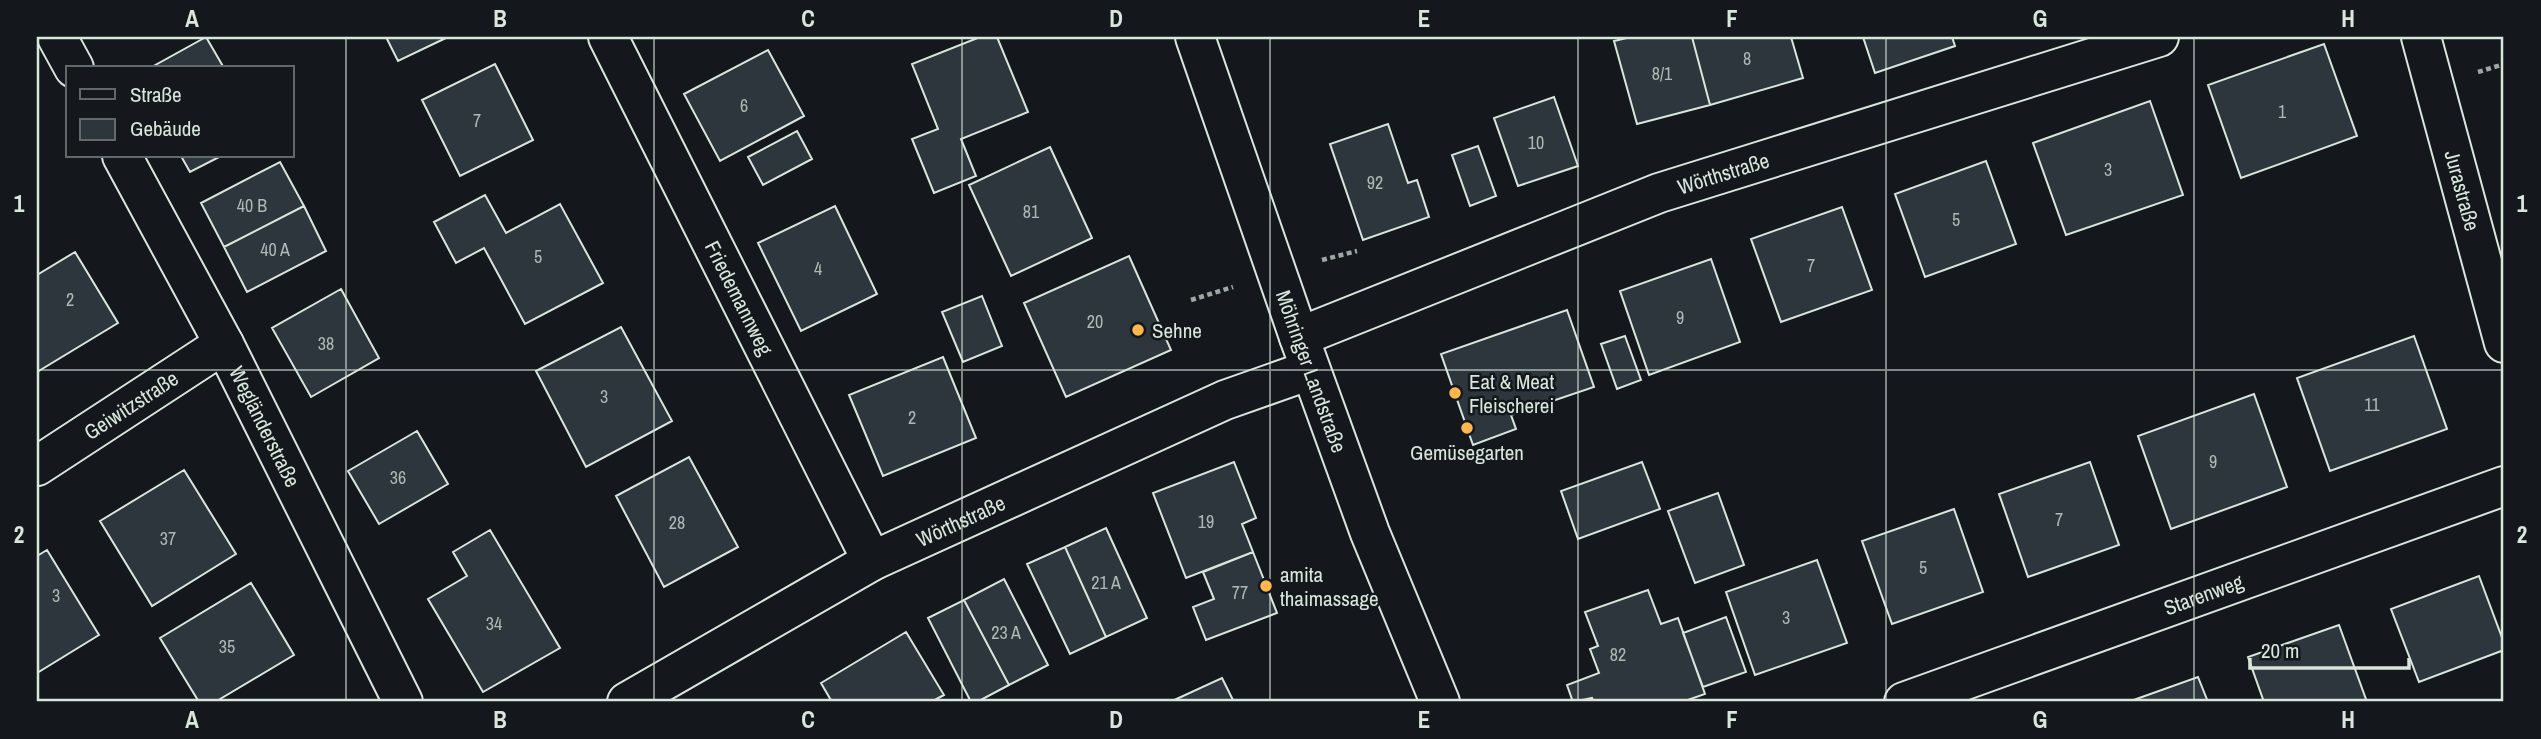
<svg xmlns="http://www.w3.org/2000/svg" width="2541" height="739" font-family="'Archivo Narrow',sans-serif">
	<style>
		.building { fill: #2c363c; stroke: #d8e6dc; stroke-width: 2 }
		.lines { fill: none; stroke-linecap: round; stroke-linejoin: round }
		.minor-casing { stroke: #d8e6dc; stroke-width: 42 }
		.major-casing { stroke: #d8e6dc; stroke-width: 42 }
		.path { stroke: #9da8a2; stroke-width: 4.5; stroke-dasharray: 5 3.5; stroke-linecap: butt }
		.minor { stroke: #14181c; stroke-width: 38 }
		.major { stroke: #14181c; stroke-width: 38 }
		.grid { fill: none; stroke: #d8e6dc; stroke-width: 2; stroke-opacity: 0.55 }
		.poi-dot { fill: #ffb74d; stroke: #14181c; stroke-width: 2.5 }
		.labels { text-anchor: middle; dominant-baseline: central; stroke-width: 5; stroke-linejoin: round; paint-order: stroke }
		.number-label { font-size: 18px; fill: #adbab4 }
		.street-label { font-size: 21px; fill: #d8e6dc; stroke: #14181c }
		.poi-label { font-size: 21px; fill: #d8e6dc; stroke: #14181c; text-anchor: start }
		.neatline { fill: none; stroke: #d8e6dc; stroke-width: 2.5 }
		.grid-label { font-size: 23px; text-anchor: middle; font-weight: bold; fill: #d8e6dc }
	</style>
	<rect width="100%" height="100%" fill="#14181c"/>
	<!-- building -->
	<path class="building" d="M206,37L224,68H150Z
		M386,37H448L398,61Z
		M980,37H997L1028,112L961,139L976,176L934,193L912,139L938,129L912,64Z
		M1631,37H1692L1710,105L1637,124L1614,41Z
		M1692,37H1791L1803,78L1710,105Z
		M1863,37H1952L1955,46L1875,73Z
		M2324,44L2357,136L2241,178L2208,85Z
		M768,50L804,116L720,161L684,94Z
		M495,64L533,140L460,176L422,100Z
		M1554,97L1578,166L1518,186L1494,118Z
		M2150,101L2183,195L2066,235L2033,143Z
		M1388,124L1408,183L1417,180L1429,217L1363,240L1330,144Z
		M797,131L812,159L763,185L748,157Z
		M1478,146L1496,196L1470,206L1452,155Z
		M1050,147L1092,238L1011,276L969,185Z
		M181,156H221L190,172Z
		M1986,161L2016,244L1925,277L1895,194Z
		M280,162L304,206L224,247L201,203Z
		M485,195L506,233L560,204L603,283L525,324L484,248L456,263L434,222Z
		M304,206L326,251L247,292L224,247Z
		M835,206L877,294L801,331L758,243Z
		M1842,207L1872,290L1781,322L1751,239Z
		M75,252L118,323L37,372V275Z
		M1129,256L1171,350L1066,397L1024,303Z
		M1711,259L1740,342L1649,375L1620,291Z
		M341,289L379,358L311,397L272,328Z
		M982,296L1002,346L963,362L942,312Z
		M1567,310L1594,387L1511,415L1516,429L1473,445L1441,354Z
		M621,327L672,421L586,467L536,371Z
		M1625,336L1641,380L1617,389L1601,344Z
		M2414,336L2447,429L2330,471L2297,378Z
		M943,357L976,438L883,476L849,395Z
		M2254,394L2287,487L2171,529L2138,436Z
		M417,431L448,484L379,524L348,471Z
		M689,457L738,547L664,587L616,496Z
		M1234,462L1256,518L1242,524L1253,552L1186,578L1153,493Z
		M1642,462L1660,509L1578,539L1561,491Z
		M2090,462L2119,545L2028,577L1999,494Z
		M184,470L236,554L152,606L100,521Z
		M1718,493L1744,565L1695,583L1668,511Z
		M1954,509L1983,592L1892,624L1862,541Z
		M1106,528L1147,618L1106,637L1065,547Z
		M490,530L560,648L483,692L428,599L467,576L453,552Z
		M1065,547L1106,637L1070,654L1027,564Z
		M47,550L99,635L37,673V556Z
		M1253,552L1277,613L1206,640L1193,607L1214,599L1203,572Z
		M1817,560L1847,643L1755,675L1726,592Z
		M2479,576L2504,643V650L2419,682L2391,609Z
		M1004,579L1048,665L1009,685L964,600Z
		M251,583L294,655L215,702H199L160,638Z
		M1648,590L1661,624L1678,618L1705,694L1682,702H1594L1592,698L1573,702L1567,685L1599,673L1590,649L1598,646L1585,612Z
		M964,600L1009,685L977,702H971L928,618Z
		M1726,617L1746,672L1703,687L1683,633Z
		M2339,625L2367,702H2264L2248,657Z
		M906,632L944,695L931,702H832L821,683Z
		M2198,677L2208,702H2128Z
		M1222,678L1234,702H1170Z"/>
	<g class="lines">
		<defs>
			<g id="minor">
				<path d="M57,37L74,68"/>
				<path id="s1" d="M608,37L872,561"/>
				<path id="s2" d="M2421,37L2504,343"/>
				<path id="s3" d="M122,156L224,344L403,702"/>
				<path id="s4" d="M1299,337L1659,193L2159,37"/>
				<path id="s5" d="M37,466L224,344"/>
				<path id="s6" d="M627,702L872,561L1225,400L1310,370"/>
				<path id="s7" d="M1904,702L2504,486"/>
			</g>
			<g id="major">
				<path id="s8" d="M1195,37L1299,337L1370,533L1440,702"/>
			</g>
		</defs>
		<!-- minor casing -->
		<use href="#minor" class="minor-casing"/>
		<!-- major casing -->
		<use href="#major" class="major-casing"/>
		<!-- path -->
		<path class="path" d="M2478,72L2504,64
			M1322,260L1357,251
			M1191,300L1233,287"/>
		<!-- minor -->
		<use href="#minor" class="minor"/>
		<!-- major -->
		<use href="#major" class="major"/>
	</g>
	<!-- grid -->
	<path class="grid" d="M346,37V702M654,37V702M962,37V702M1270,37V702M1578,37V702M1886,37V702M2194,37V702M37,370H2504"/>
	<!-- markers -->
	<g class="poi-dot">
		<circle cx="1138" cy="330" r="7"/>
		<circle cx="1455" cy="393" r="7"/>
		<circle cx="1467" cy="428" r="7"/>
		<circle cx="1266" cy="586" r="7"/>
	</g>
	<g class="labels">
		<!-- number labels -->
		<g class="number-label">
			<text x="1747" y="58">8</text>
			<text x="1662" y="73">8/1</text>
			<text x="744" y="105">6</text>
			<text x="2282" y="111">1</text>
			<text x="477" y="120">7</text>
			<text x="1536" y="142">10</text>
			<text x="2108" y="169">3</text>
			<text x="1375" y="182">92</text>
			<text x="252" y="205">40 B</text>
			<text x="1031" y="211">81</text>
			<text x="1956" y="219">5</text>
			<text x="275" y="249">40 A</text>
			<text x="538" y="256">5</text>
			<text x="1811" y="265">7</text>
			<text x="818" y="268">4</text>
			<text x="70" y="299">2</text>
			<text x="1680" y="317">9</text>
			<text x="1095" y="321">20</text>
			<text x="326" y="343">38</text>
			<text x="604" y="396">3</text>
			<text x="2372" y="404">11</text>
			<text x="912" y="417">2</text>
			<text x="2213" y="461">9</text>
			<text x="398" y="477">36</text>
			<text x="2059" y="519">7</text>
			<text x="1206" y="521">19</text>
			<text x="677" y="522">28</text>
			<text x="168" y="538">37</text>
			<text x="1923" y="567">5</text>
			<text x="1106" y="582">21 A</text>
			<text x="1240" y="592">77</text>
			<text x="56" y="595">3</text>
			<text x="1786" y="617">3</text>
			<text x="494" y="623">34</text>
			<text x="1006" y="632">23 A</text>
			<text x="227" y="646">35</text>
			<text x="1618" y="654">82</text>
		</g>
		<!-- street labels -->
		<g class="street-label">
			<text stroke="none"><textPath href="#s4" startOffset="455">Wörthstraße</textPath></text>
			<text stroke="none"><textPath href="#s2" startOffset="159">Jurastraße</textPath></text>
			<text stroke="none"><textPath href="#s1" startOffset="292">Friedemannweg</textPath></text>
			<text stroke="none"><textPath href="#s8" startOffset="354">Möhringer Landstraße</textPath></text>
			<text stroke="none"><textPath href="#s5" startOffset="112">Geiwitzstraße</textPath></text>
			<text stroke="none"><textPath href="#s3" startOffset="306">Wegländerstraße</textPath></text>
			<text stroke="none"><textPath href="#s6" startOffset="380">Wörthstraße</textPath></text>
			<text stroke="none"><textPath href="#s7" startOffset="318">Starenweg</textPath></text>
		</g>
		<!-- poi labels -->
		<g class="poi-label">
			<text x="1152" y="330">Sehne</text>
			<text x="1469" y="381">Eat &amp; Meat<tspan x="1469" dy="24">Fleischerei</tspan></text>
			<text x="1467" y="452" text-anchor="middle">Gemüsegarten</text>
			<text x="1280" y="574">amita<tspan x="1280" dy="24">thaimassage</tspan></text>
		</g>
	</g>
	<!-- border -->
	<rect width="2541" height="739" fill="none" stroke="#14181c" stroke-width="77"/>
	<!-- legend -->
	<rect x="66" y="66" width="228" height="91" fill="#14181c" stroke="#626a69" stroke-width="2"/>
	<rect x="80" y="89" width="35" height="10" fill="#14181c" stroke="#626a69" stroke-width="2"/>
	<text x="130" y="102" font-size="21" fill="#d8e6dc">Straße</text>
	<rect x="80" y="119" width="35" height="21" fill="#2c363c" stroke="#626a69" stroke-width="2"/>
	<text x="130" y="136" font-size="21" fill="#d8e6dc">Gebäude</text>
	<!-- scale -->
	<path d="M2250 658v10h159v-10" fill="none" stroke="#d8e6dc" stroke-width="3.5"/>
	<text x="2261" y="658" font-size="21" fill="#d8e6dc" stroke="#14181c" stroke-width="5" paint-order="stroke">20 m</text>
	<rect x="38" y="38" width="2464" height="662" class="neatline"/>
	<g class="grid-label">
		<text x="192" y="27">A</text>
		<text x="500" y="27">B</text>
		<text x="808" y="27">C</text>
		<text x="1116" y="27">D</text>
		<text x="1424" y="27">E</text>
		<text x="1732" y="27">F</text>
		<text x="2040" y="27">G</text>
		<text x="2348" y="27">H</text>
		<text x="19" y="212">1</text>
		<text x="2522" y="212">1</text>
		<text x="19" y="543">2</text>
		<text x="2522" y="543">2</text>
		<text x="192" y="728">A</text>
		<text x="500" y="728">B</text>
		<text x="808" y="728">C</text>
		<text x="1116" y="728">D</text>
		<text x="1424" y="728">E</text>
		<text x="1732" y="728">F</text>
		<text x="2040" y="728">G</text>
		<text x="2348" y="728">H</text>
	</g>
</svg>
